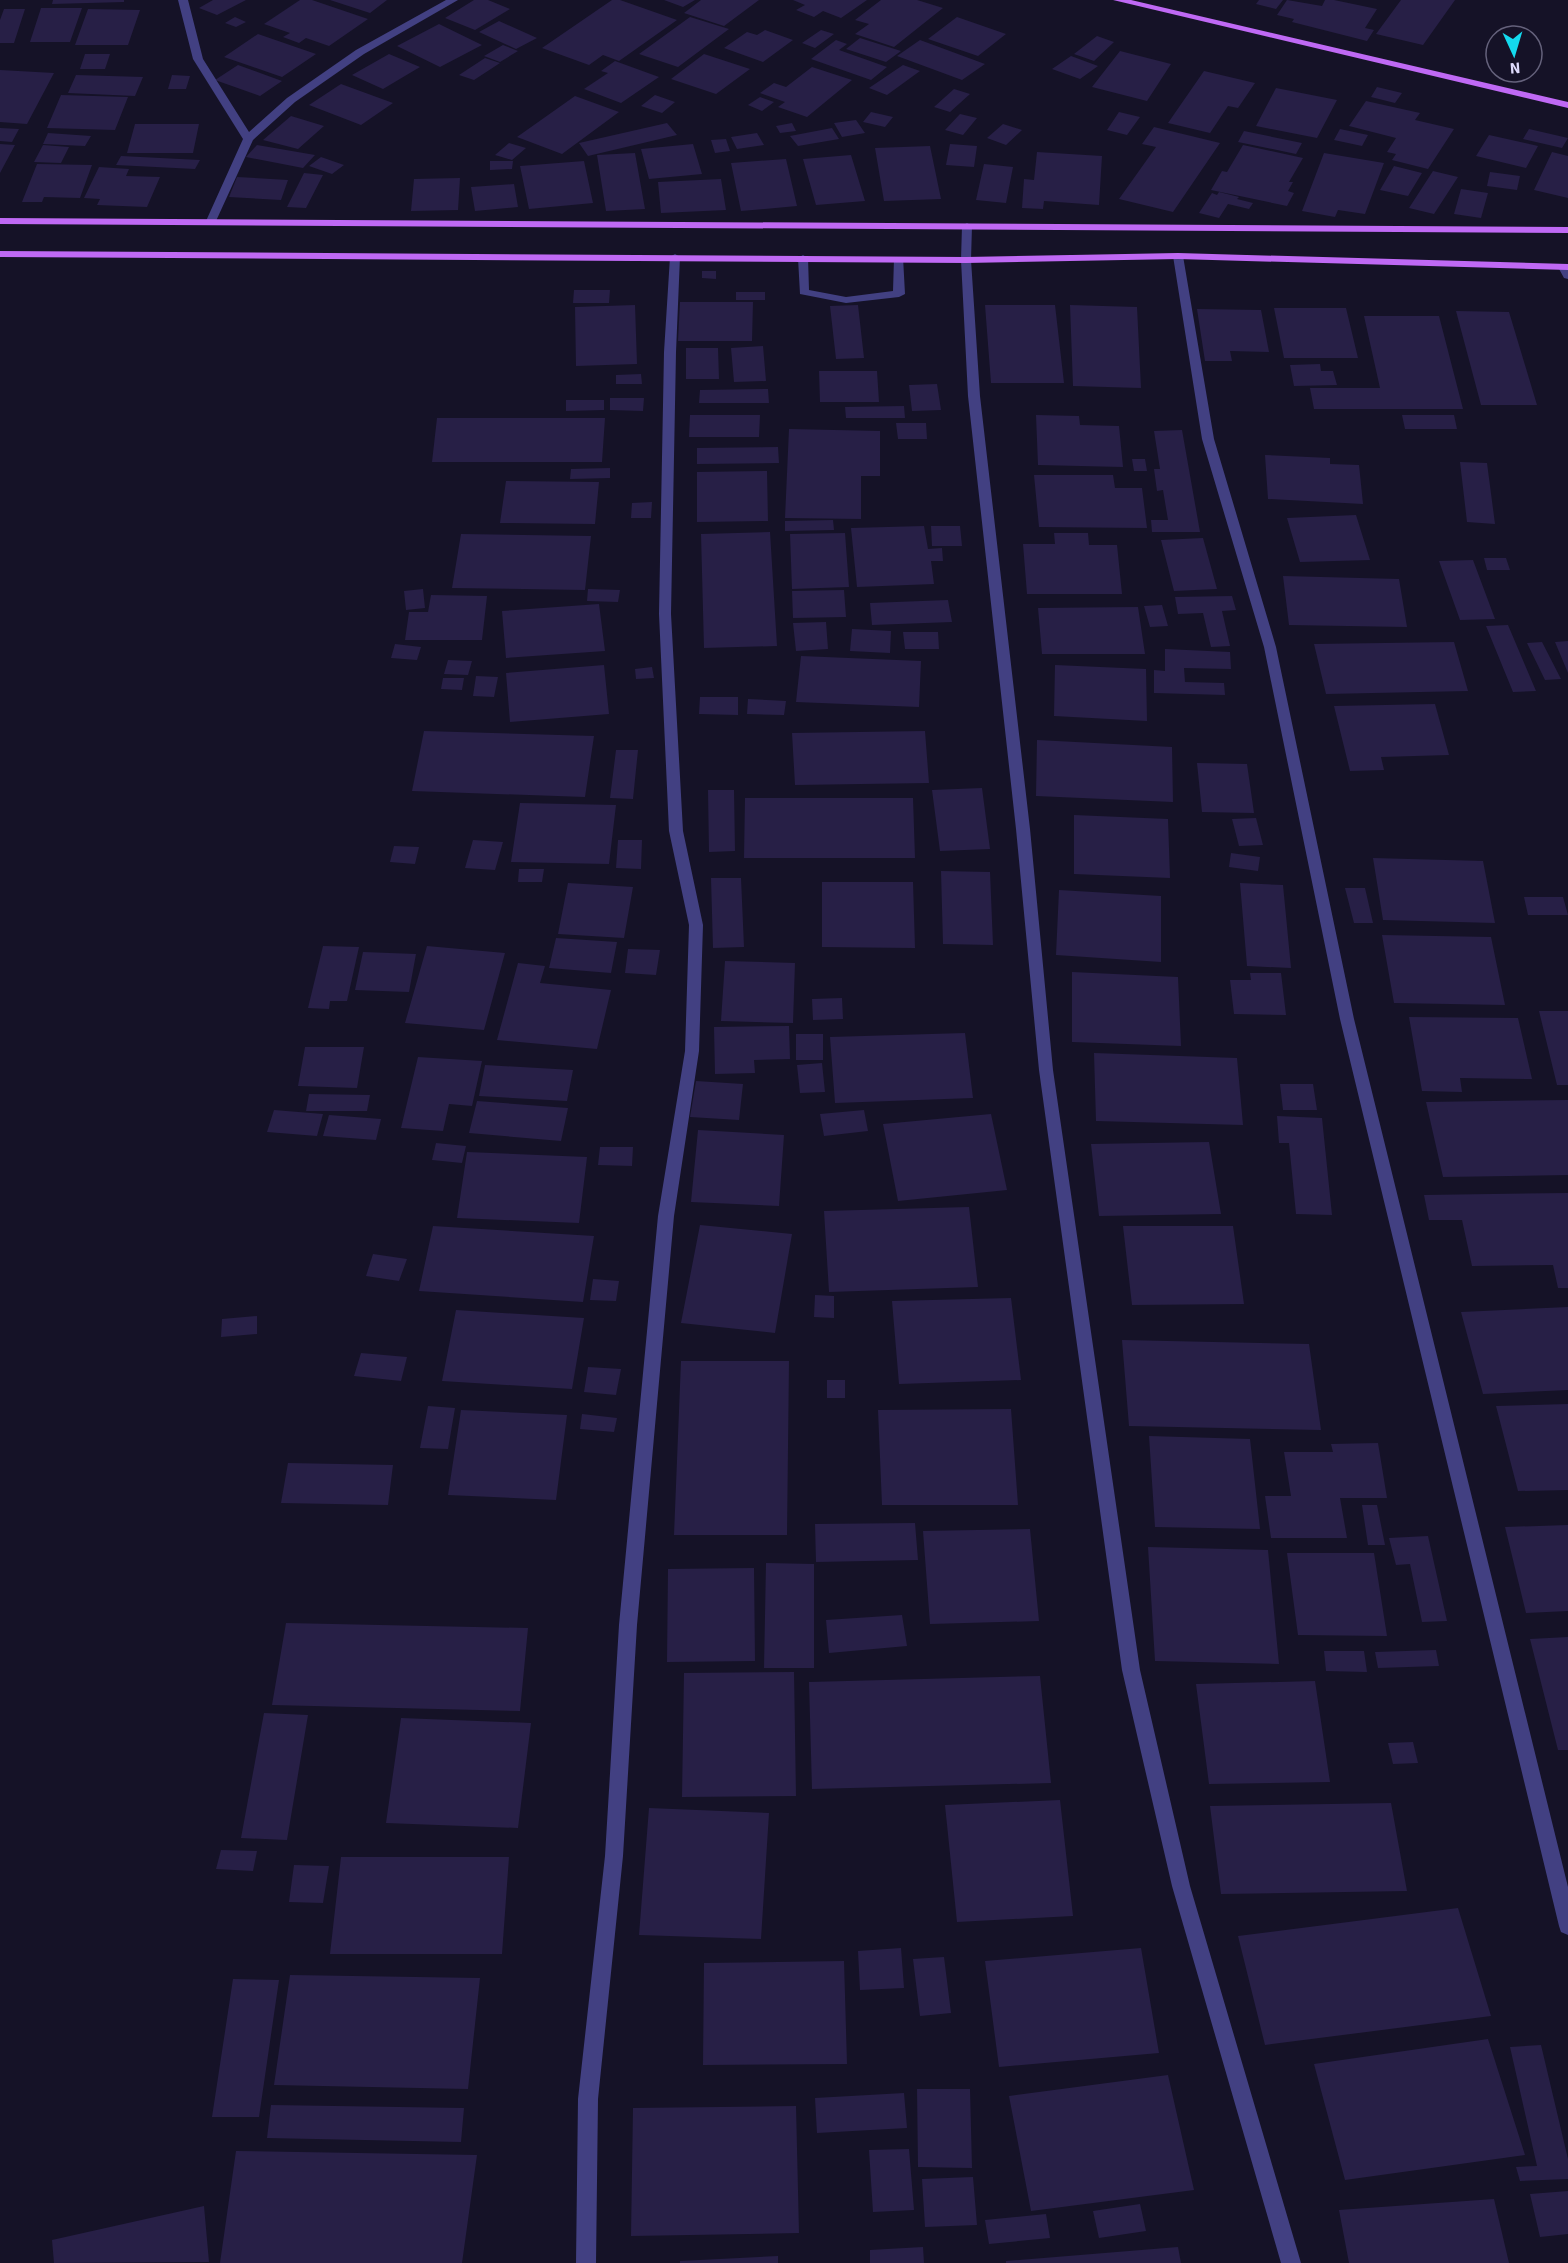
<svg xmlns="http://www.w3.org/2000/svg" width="1568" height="2263" font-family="'Source Sans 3',sans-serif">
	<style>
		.building { fill: #271f46 }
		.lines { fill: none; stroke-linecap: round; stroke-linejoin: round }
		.minor { fill: #424082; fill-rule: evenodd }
		.major { fill: #bf69f4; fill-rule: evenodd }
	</style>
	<rect width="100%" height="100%" fill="#151227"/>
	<!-- building -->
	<path class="building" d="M53,0H124V2L52,4Z
		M213,0H246L217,15L199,8Z
		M300,0H312L368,19L329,46L306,38L299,43L283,37L290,33L264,24Z
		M330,0H387L370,13Z
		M474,0H488L510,9L475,30L445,18Z
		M612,0H620L677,20L619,61L603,55L589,65L542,48Z
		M664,0H695L683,7Z
		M701,0H759L724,26L684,13Z
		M793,0H867L841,18L823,11L814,17L796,10L805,5Z
		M881,0H917L943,8L894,47L855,34L869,24L855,20Z
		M1259,0H1283L1276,9L1256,4Z
		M1287,0L1322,6L1325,0H1334L1377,9L1365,28L1374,30L1367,41L1292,22L1294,19L1277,15Z
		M1401,0H1455L1423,45L1376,34Z
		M41,8H82L70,42H30Z
		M4,9H25L14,43H0V20Z
		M88,9L140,10L128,45H75Z
		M235,17L246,22L236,27L225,23Z
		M690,17L729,29L678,67L639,54Z
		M957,17L1006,34L978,56L928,39Z
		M499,21L537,38L516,49L479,32Z
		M439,24L482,45L440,67L397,46Z
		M765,30L793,40L763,62L724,48L747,32L757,35Z
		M821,30L834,34L815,48L802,43Z
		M258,34L316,54L282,77L224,57Z
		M1097,36L1114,42L1094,61L1074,54Z
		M860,38L901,51L886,62L846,49Z
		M836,40L847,44L839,50L887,67L871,80L811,59Z
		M920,40L985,64L962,80L897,56Z
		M503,45L518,51L500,62L484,56Z
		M1120,51L1171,64L1147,101L1092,87Z
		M85,54H110L105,69H80Z
		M389,54L420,67L383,89L352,75Z
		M704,54L750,69L716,94L671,79Z
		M1071,56L1098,66L1080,79L1052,69Z
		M485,58L500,63L474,80L459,75Z
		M615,61L659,77L621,103L584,89L608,73L601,71Z
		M238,65L282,81L260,96L215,80Z
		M903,65L920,71L887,95L869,88Z
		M812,67L852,80L807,117L778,107L785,102L760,93L774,83L786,87Z
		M0,70L54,73L27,124L0,122Z
		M1204,71L1255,83L1238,108L1228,106L1210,133L1168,123Z
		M76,75L143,77L135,96L68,93Z
		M172,75L190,76L186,89H168Z
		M341,84L393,103L361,125L309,105Z
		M1377,87L1402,93L1395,103L1371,97Z
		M1276,88L1337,100L1317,138L1256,126Z
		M954,89L970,94L950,112L934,107Z
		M61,95L128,97L115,130L47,128Z
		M655,95L675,102L662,113L641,106Z
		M575,96L619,112L562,154L517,137Z
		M760,97L774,102L762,111L748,105Z
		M1366,101L1420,113L1415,120L1454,129L1428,169L1392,160L1396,154L1387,152L1396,138L1349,126Z
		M871,112L893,117L885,127L863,122Z
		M1119,112L1140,117L1127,135L1107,130Z
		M960,114L977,118L963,135L945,130Z
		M291,116L324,126L298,149L263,140Z
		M856,120L865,133L842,137L834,123Z
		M667,123L677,135L588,156L579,143Z
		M792,123L796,131L780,133L776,126Z
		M135,124H199L193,153H127Z
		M1003,124L1022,130L1006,145L987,138Z
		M1154,127L1220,143L1173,212L1119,199L1156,147L1142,144Z
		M0,128L19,129L12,142L0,141Z
		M832,128L839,139L798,146L790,136Z
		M1340,129L1368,135L1362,146L1334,140Z
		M1529,129L1568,138L1562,148L1523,139Z
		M1244,131L1302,143L1296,154L1238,142Z
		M48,133L91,136L85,146L43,144Z
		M757,133L764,145L737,149L731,137Z
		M1489,135L1538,146L1526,168L1476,156Z
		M726,139L730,151L715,153L711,140Z
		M509,143L526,148L512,160L495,155Z
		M0,144L15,145L0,173Z
		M693,144L702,174L649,179L641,149Z
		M950,144L977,146L974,167L946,165Z
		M43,145L69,147L61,163L34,162Z
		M257,145L315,155L303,168L246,157Z
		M1243,145L1303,158L1289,182H1293L1288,191L1294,193L1287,206L1211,190L1222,171L1227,172Z
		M930,146L941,199L884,201L875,148Z
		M1037,152L1102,156L1099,205L1044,201L1043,209L1022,208L1024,179L1034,180Z
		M1552,152L1568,156V198L1534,190Z
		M635,153L645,209L606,211L597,155Z
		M1324,153L1384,163L1365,214L1338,210L1335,217L1302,211Z
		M851,155L865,201L816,205L803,159Z
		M121,156L200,160L195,169L116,165Z
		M321,157L344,165L332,174L309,166Z
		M786,159L797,206L741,211L731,163Z
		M490,161H513L512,169L490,170Z
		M584,161L593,203L529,209L520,166Z
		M37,164L92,165L80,198L44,197L42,202H22Z
		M984,164L1013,167L1006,203L976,200Z
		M1394,166L1422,173L1408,196L1380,190Z
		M99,167L129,169L126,176L160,177L147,207L97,205L100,199L84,198Z
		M1433,171L1458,177L1434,214L1409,208Z
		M1490,172L1520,176L1517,190L1487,186Z
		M304,173L323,175L306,208L287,207Z
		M237,177L288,180L281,200L229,197Z
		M460,178L458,210L411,211L414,179Z
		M721,179L726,210L661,213L658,182Z
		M514,184L518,207L475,211L471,187Z
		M1461,189L1488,193L1481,218L1454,214Z
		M1219,192L1239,197L1237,199L1253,203L1249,209L1228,204L1219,218L1199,213L1212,193L1217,195Z
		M702,271H716V279L702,278Z
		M574,290H610L609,303H573Z
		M736,292H765V300H736Z
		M680,302H753L752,341H678Z
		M635,305L637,364L576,366L575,307Z
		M858,305L864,358L836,359L830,306Z
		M985,305H1055L1064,383H991Z
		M1070,305L1137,307L1141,388L1073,386Z
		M1274,308H1346L1358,358H1284Z
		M1197,309L1261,310L1269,352L1230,351L1232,361H1205Z
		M1456,311L1509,312L1537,405H1481Z
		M1364,316H1439L1463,409H1314L1310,388H1380Z
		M763,346L766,381L734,382L731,348Z
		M686,348H718L719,379H686Z
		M1320,364L1321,371H1333L1337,385L1294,386L1290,365Z
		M819,371H877L879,402H820Z
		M641,374L642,384H616V375Z
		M937,384L941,410L912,411L909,385Z
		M768,389L769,403H699L700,390Z
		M610,398H644L643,411L610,410Z
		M566,400H604V410L566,411Z
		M904,406L905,418H846L845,407Z
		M690,415H760L759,437H689Z
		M1036,415L1079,416L1080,425L1119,426L1123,467L1038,465Z
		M1402,415H1454L1457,429H1405Z
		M437,418H605L602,462H432Z
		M896,423H926L927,439H898Z
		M789,429L880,431V476H861V519L785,518Z
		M1182,430L1200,532H1152L1151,520H1168L1163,490L1157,491L1154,469H1160L1154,431Z
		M778,447L779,463L697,464V448Z
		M1265,455L1330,458V464L1359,465L1363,504L1268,499Z
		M1132,459H1145L1147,471H1134Z
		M1460,462L1487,463L1495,524L1467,522Z
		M610,468V478L570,479L571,469Z
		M767,471L768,521L697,522V472Z
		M1034,475H1113L1115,488H1142L1147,528L1039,527Z
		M506,481L599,482L595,524L500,523Z
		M652,502L651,518H631L632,503Z
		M1356,515L1370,560L1300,562L1287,518Z
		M833,520L834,530L785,531V521Z
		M924,526L928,549L942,548L943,561H931L934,584L857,587L851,528Z
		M931,526H960L962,546H932Z
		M770,532L777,646L704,648L701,534Z
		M845,533L849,587L792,589L790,534Z
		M1054,533H1088L1089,545H1117L1122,594H1027L1023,544H1055Z
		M461,534L591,536L585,590L452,588Z
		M1203,538L1217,589L1174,591L1161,540Z
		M1484,558H1506L1510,570H1487Z
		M1473,560L1495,619L1460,620L1439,561Z
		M1283,576L1399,579L1407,627L1289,625Z
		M423,589L425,608L406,610L404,591Z
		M588,589L620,590L618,602L587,601Z
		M844,590L846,617L793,618L792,591Z
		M431,595L487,596L482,640H405L409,612H428Z
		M1232,596L1236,610L1222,611L1230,646L1211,647L1203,613L1178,614L1175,597Z
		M948,600L952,622L872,625L870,603Z
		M599,604L605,651L506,658L502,611Z
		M1162,605L1168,626L1150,627L1144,606Z
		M1138,607L1145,654H1042L1038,608Z
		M826,622L828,649L796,651L793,623Z
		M1508,625L1536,691L1513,692L1486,626Z
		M852,629L891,631L890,653L850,651Z
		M903,632H938L939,649H905Z
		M1568,641V673L1555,642Z
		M1454,642L1468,691L1326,694L1314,644Z
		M1542,642L1561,679L1545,680L1527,643Z
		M395,644L421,647L417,660L391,658Z
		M1165,649L1230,652L1231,669L1184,668L1185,682L1224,683L1225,695L1154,693V670L1165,671Z
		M801,656L921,661L919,707L796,702Z
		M448,660L472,661L468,675L444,674Z
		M604,665L609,714L510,722L506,673Z
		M1055,665L1146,669L1147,721L1054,716Z
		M652,667L654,678L636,679L635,669Z
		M476,676L498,677L494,697L473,696Z
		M443,678H464L462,690L441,689Z
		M700,697H738V715L699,714Z
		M748,699L786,701L784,715L747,714Z
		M1435,704L1449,755L1381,757L1384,770L1350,771L1334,706Z
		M424,731L594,736L585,797L412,791Z
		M925,731L929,783L795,785L792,733Z
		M1037,740L1172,747L1173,802L1036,796Z
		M616,750H638L633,799L610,798Z
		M1197,763L1247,764L1254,813L1202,812Z
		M982,788L990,849L940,851L932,790Z
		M708,790H734L735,851L709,852Z
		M745,798H913L915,858H744Z
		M520,803L616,805L609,864L511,862Z
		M1074,815L1168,819L1170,878L1074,874Z
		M1256,818L1263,845L1239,846L1232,819Z
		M473,840L503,842L495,870L465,868Z
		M618,840H642L641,869L616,868Z
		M394,846L419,847L415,864L390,862Z
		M1231,853L1260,857L1258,871L1229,867Z
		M1373,858L1483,861L1495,923L1383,920Z
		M519,869H544L542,882H518Z
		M941,871L990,872L993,945L943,944Z
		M711,878H741L744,947L713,948Z
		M822,882H913L915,948L822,947Z
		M568,883L633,887L624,938L558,934Z
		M1240,883L1283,885L1291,968L1247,966Z
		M1345,888H1365L1373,923H1354Z
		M1059,890L1161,896V962L1056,955Z
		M1524,897H1563L1568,915H1528Z
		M1382,935L1491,937L1505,1005L1394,1003Z
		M556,938L617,942L611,973L549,968Z
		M323,946L359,947L347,1001H330L329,1009L308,1008Z
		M427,946L505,953L484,1030L405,1023Z
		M628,949L660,950L656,975L625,973Z
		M363,952L416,954L409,992L355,990Z
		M725,961L795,963L793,1023L721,1021Z
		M518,963L545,966L540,983L611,990L597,1049L497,1040Z
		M1072,972L1178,977L1181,1046L1072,1042Z
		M1250,973H1281L1286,1015L1234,1014L1230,980H1251Z
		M842,998L843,1019L813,1020L812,999Z
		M1539,1011H1568V1085H1557Z
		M1409,1017L1518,1018L1532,1079L1460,1078L1462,1092L1422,1091Z
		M789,1026L790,1059L754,1060L755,1073L715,1074L714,1027Z
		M965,1033L973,1098L835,1103L830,1037Z
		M796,1034H823V1060H796Z
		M305,1047H364L357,1088L298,1086Z
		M1094,1053L1237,1058L1243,1125L1096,1121Z
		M418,1057L482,1061L472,1106L449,1104L443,1131L401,1128Z
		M822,1063L825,1092L800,1093L797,1065Z
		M485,1065L573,1070L567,1101L479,1096Z
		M696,1081L743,1084L739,1120L690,1117Z
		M1280,1084H1313L1317,1110H1283Z
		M309,1094L370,1095L367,1111H306Z
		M1568,1100V1175L1443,1177L1426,1102Z
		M477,1101L568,1108L561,1141L469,1133Z
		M274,1110L323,1114L317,1136L267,1132Z
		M864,1110L868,1131L824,1136L820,1114Z
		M991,1114L1007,1190L898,1201L883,1124Z
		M329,1115L381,1119L376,1140L323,1136Z
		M1277,1116L1322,1118L1332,1215L1296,1214L1289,1143H1279Z
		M698,1130L784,1135L779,1206L691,1202Z
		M1209,1142L1221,1214L1099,1216L1091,1144Z
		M436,1143L466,1146L462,1163L432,1160Z
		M600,1147H633L632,1166L598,1165Z
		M467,1152L587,1157L579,1223L457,1218Z
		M1568,1193V1288H1558L1553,1265L1472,1266L1462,1220H1429L1424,1195Z
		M969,1207L978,1287L829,1292L824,1211Z
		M700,1225L792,1234L775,1333L681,1323Z
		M433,1226L594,1236L583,1302L419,1291Z
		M1123,1226H1233L1244,1304L1132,1305Z
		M373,1254L407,1259L399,1281L366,1276Z
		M593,1279L619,1281L616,1301L590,1300Z
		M815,1295L834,1296V1318L814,1317Z
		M1011,1298L1021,1380L899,1384L892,1301Z
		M1568,1307V1390L1483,1394L1461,1312Z
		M456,1310L584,1318L572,1389L442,1381Z
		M257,1316V1334L221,1337L222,1319Z
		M1122,1340L1309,1344L1321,1430L1129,1426Z
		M361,1353L407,1357L401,1381L354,1376Z
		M681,1361H789L787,1535H674Z
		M588,1367L621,1369L616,1395L584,1392Z
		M827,1380H845V1398H827Z
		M1568,1404V1490L1518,1491L1496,1406Z
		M428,1406L455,1408L448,1449L420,1448Z
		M1011,1409L1018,1505H882L878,1410Z
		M461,1410L567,1415L556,1500L448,1495Z
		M582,1414L617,1418L614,1432L580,1429Z
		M1149,1436L1250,1439L1260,1529L1155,1527Z
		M1378,1443L1387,1498H1340L1347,1538H1271L1265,1496H1291L1284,1452H1333L1331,1444Z
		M288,1463L393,1465L388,1505L281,1503Z
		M1362,1505H1377L1385,1545H1368Z
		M915,1523L918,1560L816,1562L815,1524Z
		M1568,1525V1611L1526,1613L1505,1527Z
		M1030,1529L1039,1621L930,1624L923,1531Z
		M1428,1536L1447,1621L1422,1622L1410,1564L1396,1565L1389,1538Z
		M1148,1547L1268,1550L1279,1664L1155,1661Z
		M1287,1553H1374L1387,1636L1298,1635Z
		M766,1563L814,1564V1668H764Z
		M754,1568L755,1661L667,1662L668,1569Z
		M902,1615L907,1646L829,1653L826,1620Z
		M286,1623L528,1628L520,1711L272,1705Z
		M1568,1637V1750H1558L1530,1639Z
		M1436,1650L1439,1666L1378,1668L1375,1652Z
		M1324,1651H1364L1367,1672L1326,1671Z
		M794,1672L796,1796L682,1797L684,1673Z
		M1040,1676L1051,1783L812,1789L809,1682Z
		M1315,1681L1330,1782L1209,1784L1196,1684Z
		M264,1713L308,1715L287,1840L241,1838Z
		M401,1718L531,1723L518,1828L386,1823Z
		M1413,1742L1418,1763L1393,1764L1388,1743Z
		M1060,1800L1073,1916L957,1922L945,1805Z
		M1391,1803L1407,1891L1221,1894L1210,1806Z
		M649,1808L769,1813L761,1939L639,1935Z
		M221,1850L257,1851L253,1871L216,1869Z
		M341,1857H509L502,1954H330Z
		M294,1865L329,1866L323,1903L289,1902Z
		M1458,1908L1491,2016L1265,2045L1238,1936Z
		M901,1948L904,1988L860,1990L858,1951Z
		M1141,1948L1159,2053L999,2067L985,1961Z
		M944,1957L951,2013L920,2016L913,1959Z
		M844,1961L847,2064L703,2065L704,1963Z
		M290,1975L480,1978L468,2089L274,2085Z
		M233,1979L279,1980L259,2117H212Z
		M1488,2039L1525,2155L1345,2180L1314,2064Z
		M1541,2045L1568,2159V2179L1520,2181L1516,2167L1537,2166L1510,2047Z
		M1168,2075L1194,2190L1031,2211L1009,2096Z
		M917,2089H970L972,2168L918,2167Z
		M904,2093L907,2128L817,2133L815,2098Z
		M271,2105L464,2108L461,2142L267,2138Z
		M796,2106L799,2233L631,2236L633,2108Z
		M909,2149L914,2210L873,2212L869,2150Z
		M236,2151L477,2155L462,2263H220Z
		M973,2177L977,2225L925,2227L922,2179Z
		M1568,2191V2234L1540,2237L1530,2194Z
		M1494,2199L1509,2263H1349L1339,2210Z
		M1140,2204L1146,2231L1099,2238L1093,2211Z
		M204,2206L209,2262L54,2263L52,2240Z
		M1046,2214L1050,2238L989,2244L985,2220Z
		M923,2247L924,2263H870V2250Z
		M1178,2247L1181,2263H1006V2261Z
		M778,2256V2263H680V2261Z"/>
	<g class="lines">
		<!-- minor -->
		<path class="minor" d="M178,0H188L203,59L249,132L287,98L356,50L446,0H458L364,54L295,102L253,140L216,221L211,224L206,221L243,139L193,59Z
			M967,223L972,226L971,260L980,396L1030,829L1053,1070L1140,1670L1190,1886L1301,2263H1281L1172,1886L1122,1670L1039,1070L1016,829L968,396L961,260L962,226Z
			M1178,253L1183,256L1214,439L1276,647L1354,1019L1568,1887V1935L1561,1932L1559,1926L1340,1019L1264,647L1202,439L1173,256Z
			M675,254L680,257L676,352L671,614L683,831L703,925L699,1051L674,1216L637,1625L623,1856L598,2099L596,2263H576L578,2099L605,1856L619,1625L658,1216L685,1051L689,925L669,831L659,614L664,352L670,257Z
			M803,255L808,258L809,290L846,297L893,291L894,259L903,257L905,294L899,297L846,303L800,294L798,258Z
			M1563,264L1568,266V279L1564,278L1558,267Z"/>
		<!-- major -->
		<path class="major" d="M1113,0H1131L1568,102V108Z
			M0,218L1568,227V233L0,224Z
			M0,251L966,257L1178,253L1568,264V270L1178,259L966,263L0,257Z"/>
	</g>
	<!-- north arrow -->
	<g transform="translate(1514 54) rotate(176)"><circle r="28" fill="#151227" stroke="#65627c" stroke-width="1.5"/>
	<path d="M0-4.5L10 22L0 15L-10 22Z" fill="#14daee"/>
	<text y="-9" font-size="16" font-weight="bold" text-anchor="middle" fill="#dedafc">N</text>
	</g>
</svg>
